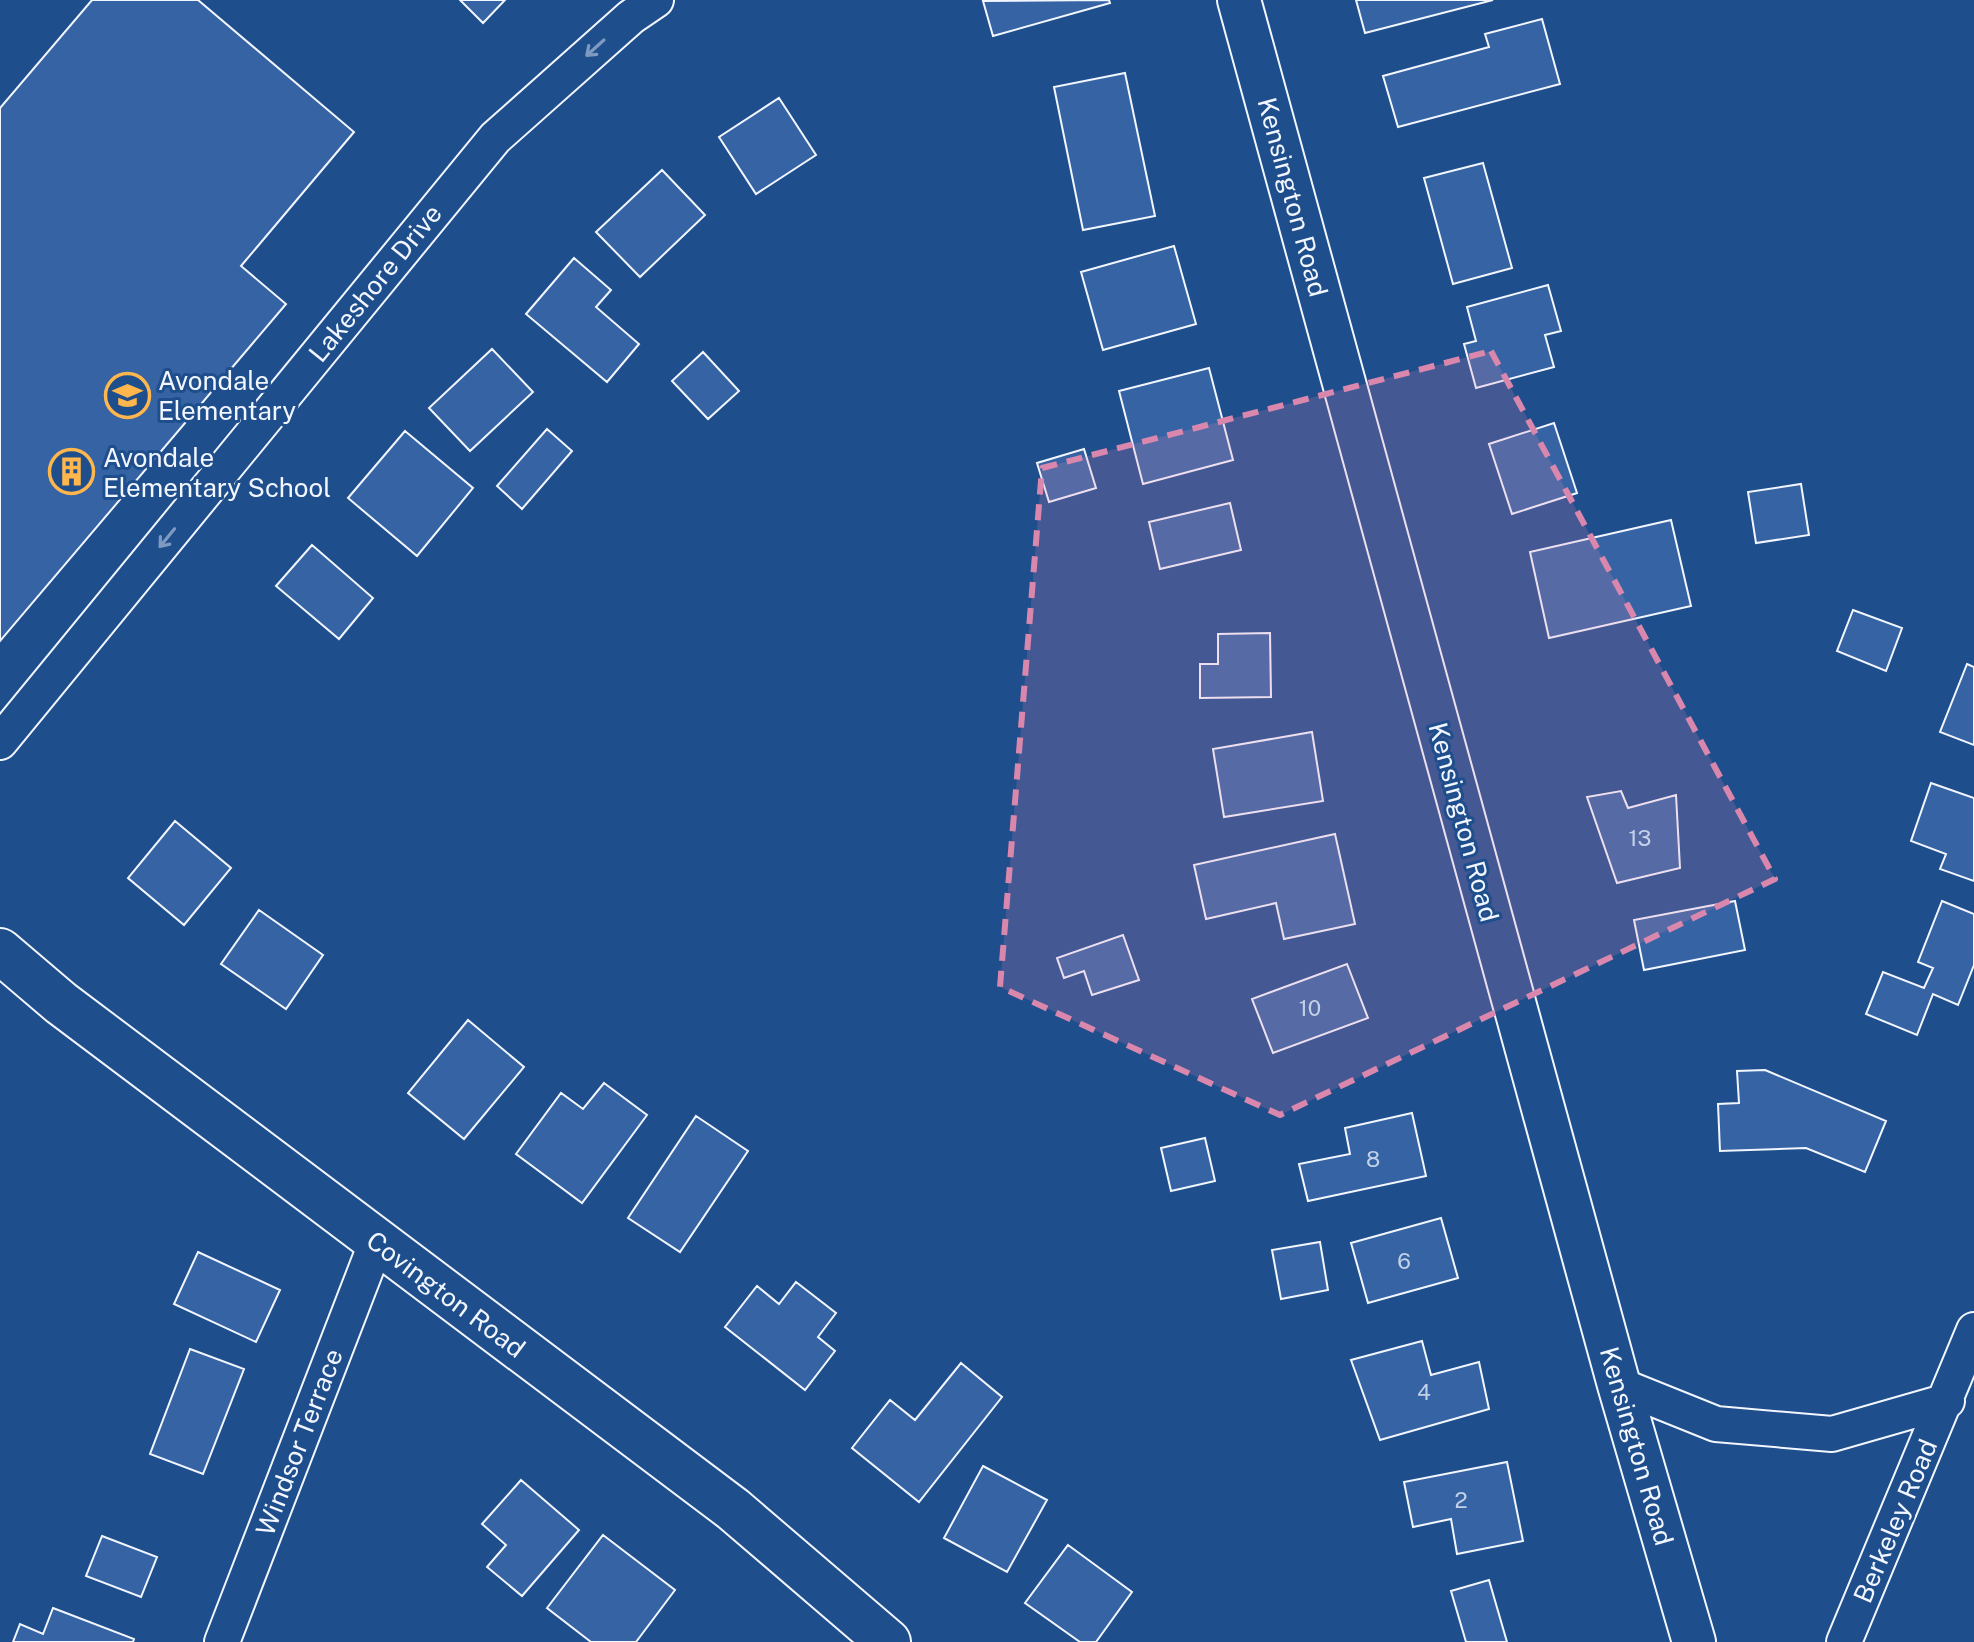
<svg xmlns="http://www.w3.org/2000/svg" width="1974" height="1642" font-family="'Public Sans',sans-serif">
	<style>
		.building { fill: #3563a3; stroke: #f2f6ff; stroke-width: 2 }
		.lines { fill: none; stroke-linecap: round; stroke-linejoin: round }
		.minor-casing { stroke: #f2f6ff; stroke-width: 38 }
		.tertiary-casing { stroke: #f2f6ff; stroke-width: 46 }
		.primary-casing { stroke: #f2f6ff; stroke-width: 48 }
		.minor { stroke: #1f4e8c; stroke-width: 34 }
		.tertiary { stroke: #1f4e8c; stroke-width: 42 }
		.primary { stroke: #1f4e8c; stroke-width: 44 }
		.oneway { stroke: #7e9ac0 }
		.marked { fill: #da87ad; fill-opacity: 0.2; stroke: #da87ad; stroke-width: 6; stroke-dasharray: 16 10; stroke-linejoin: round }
		.labels { text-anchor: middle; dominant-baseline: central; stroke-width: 6; stroke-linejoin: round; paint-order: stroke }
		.number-label { font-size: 22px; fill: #c3d1e8 }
		.street-label { font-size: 26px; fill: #f2f6ff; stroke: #1f4e8c }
		.poi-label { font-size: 26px; fill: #f2f6ff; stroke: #1f4e8c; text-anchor: start }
	</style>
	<rect width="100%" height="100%" fill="#1f4e8c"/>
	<!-- building -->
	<path class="building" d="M92,0H198L354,132L241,266L286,304L0,641V108Z
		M460,0H505L483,23Z
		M1109,0L1110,3L993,36L983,1Z
		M1356,0H1493L1365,33Z
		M1542,19L1560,84L1398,127L1383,76L1489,47L1485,34Z
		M1125,73L1155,216L1083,230L1054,87Z
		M779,98L816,155L756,194L719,137Z
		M1483,163L1512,268L1453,284L1424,178Z
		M662,170L705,215L640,277L596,232Z
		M1174,246L1196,324L1103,350L1081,272Z
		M574,258L611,290L596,307L639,344L607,382L526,314Z
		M1548,285L1561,331L1545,335L1554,367L1476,388L1464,344L1476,341L1467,307Z
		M492,349L533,392L470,451L429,408Z
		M703,352L739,391L708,419L672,381Z
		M1209,368L1233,460L1143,484L1119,391Z
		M1554,423L1577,493L1512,514L1489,444Z
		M547,429L572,451L522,509L497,486Z
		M405,431L473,488L417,556L348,498Z
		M1084,449L1096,488L1049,502L1037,463Z
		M1801,484L1809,535L1756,543L1748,492Z
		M1230,503L1241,550L1160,569L1149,522Z
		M1671,520L1691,606L1549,638L1530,552Z
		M312,545L373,598L339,639L276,586Z
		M1853,610L1902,628L1886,671L1837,651Z
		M1270,633L1271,697L1200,698V664H1218V634Z
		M1967,664L1974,667V745L1940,732Z
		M1312,732L1323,801L1224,817L1213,749Z
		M1931,783L1974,798V881L1940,869L1946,854L1911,841Z
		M1621,791L1628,808L1676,795L1680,868L1617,883L1587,797Z
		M175,821L231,868L184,925L128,878Z
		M1335,834L1355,924L1284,939L1276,903L1206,919L1194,865Z
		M1735,901L1745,950L1644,970L1634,920Z
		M1942,901L1974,914V965L1958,1005L1933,994L1917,1035L1866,1014L1883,972L1924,988L1933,968L1918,962Z
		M259,910L323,955L286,1009L221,964Z
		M1123,935L1139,980L1092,995L1084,971L1064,978L1057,958Z
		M1347,964L1368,1018L1273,1053L1252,999Z
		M468,1020L524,1067L464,1139L408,1093Z
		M1765,1070L1886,1121L1865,1172L1806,1148L1720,1151L1718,1104L1739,1103L1737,1071Z
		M604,1083L647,1115L582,1203L516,1154L561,1093L583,1109Z
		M1412,1113L1426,1176L1308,1201L1299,1164L1350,1154L1345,1128Z
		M696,1116L748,1151L680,1252L628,1218Z
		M1205,1138L1215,1181L1171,1191L1161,1148Z
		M1441,1218L1458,1278L1368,1303L1351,1243Z
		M1320,1242L1328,1290L1281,1299L1272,1250Z
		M198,1252L280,1290L256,1342L174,1304Z
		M796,1282L836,1313L818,1337L835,1351L805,1390L725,1327L757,1286L779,1304Z
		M1422,1341L1431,1375L1479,1362L1489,1409L1380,1440L1351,1360Z
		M190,1349L244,1369L203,1474L150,1454Z
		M961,1363L1002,1397L919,1502L852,1448L890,1400L915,1420Z
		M1507,1462L1523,1541L1457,1554L1451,1519L1413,1527L1404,1482Z
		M983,1466L1047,1500L1007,1572L944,1538Z
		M521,1480L579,1530L522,1596L487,1567L506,1545L482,1524Z
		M603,1535L675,1590L636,1642H591L547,1608Z
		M102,1536L157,1557L141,1597L86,1576Z
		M1068,1545L1132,1592L1096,1642H1080L1025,1603Z
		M1489,1580L1507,1642H1466L1451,1591Z
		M53,1608L134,1639L133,1642H13L20,1624L43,1634Z"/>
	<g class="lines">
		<defs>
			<path id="minor" d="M0,742L495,138L631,17L656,0
				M1619,1385L1716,1424L1832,1434L1947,1401
				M222,1642L377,1241
				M1844,1642L1974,1330"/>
			<path id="tertiary" d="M1239,0L1619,1385L1694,1642"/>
			<path id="primary" d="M0,951L61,1003L733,1509L888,1642"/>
		</defs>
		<!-- minor casing -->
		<use href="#minor" class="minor-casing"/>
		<!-- tertiary casing -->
		<use href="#tertiary" class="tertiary-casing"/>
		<!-- primary casing -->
		<use href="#primary" class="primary-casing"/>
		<!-- minor -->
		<use href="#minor" class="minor"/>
		<!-- tertiary -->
		<use href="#tertiary" class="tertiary"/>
		<!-- primary -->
		<use href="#primary" class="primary"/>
	</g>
	<!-- one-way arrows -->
	<defs><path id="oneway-shaft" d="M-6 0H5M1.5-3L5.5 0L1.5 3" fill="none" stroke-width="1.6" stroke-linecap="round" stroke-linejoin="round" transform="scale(2)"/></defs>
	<g class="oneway">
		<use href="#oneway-shaft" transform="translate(595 48) rotate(138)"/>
		<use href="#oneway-shaft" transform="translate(167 538) rotate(129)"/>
	</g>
	<!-- marked area -->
	<path class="marked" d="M1491,351L1775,879L1280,1115L1000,987L1042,468Z"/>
	<!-- icons -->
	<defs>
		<symbol id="school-ring" viewBox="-11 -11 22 22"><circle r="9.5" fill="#1f4e8c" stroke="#ffb74d" stroke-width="1.5"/><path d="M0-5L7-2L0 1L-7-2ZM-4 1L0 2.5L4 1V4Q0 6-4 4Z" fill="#ffb74d"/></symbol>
		<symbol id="building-ring" viewBox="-11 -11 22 22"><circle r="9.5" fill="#1f4e8c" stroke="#ffb74d" stroke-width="1.5"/><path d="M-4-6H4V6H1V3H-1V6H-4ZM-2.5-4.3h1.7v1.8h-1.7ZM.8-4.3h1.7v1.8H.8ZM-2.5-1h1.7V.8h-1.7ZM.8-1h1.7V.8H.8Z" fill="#ffb74d"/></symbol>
	</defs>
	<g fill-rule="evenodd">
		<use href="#school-ring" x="102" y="370" width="51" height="51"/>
		<use href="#building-ring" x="46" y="446" width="51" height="51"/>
	</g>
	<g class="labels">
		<!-- number labels -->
		<g class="number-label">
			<text x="1640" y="838">13</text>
			<text x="1310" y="1008">10</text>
			<text x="1373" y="1159">8</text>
			<text x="1404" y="1261">6</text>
			<text x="1424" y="1392">4</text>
			<text x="1461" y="1500">2</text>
		</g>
		<!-- street labels -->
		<g class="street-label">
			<text transform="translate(1293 197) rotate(75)">Kensington Road</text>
			<text transform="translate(375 283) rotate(-51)">Lakeshore Drive</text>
			<text transform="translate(1464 822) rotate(75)">Kensington Road</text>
			<text transform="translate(446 1294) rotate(37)">Covington Road</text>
			<text transform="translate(299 1442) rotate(-69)">Windsor Terrace</text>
			<text transform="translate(1637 1446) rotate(74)">Kensington Road</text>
			<text transform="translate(1895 1521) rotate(-67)">Berkeley Road</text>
		</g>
		<!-- poi labels -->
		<g class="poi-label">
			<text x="158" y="380">Avondale<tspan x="158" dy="30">Elementary</tspan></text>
			<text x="103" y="457">Avondale<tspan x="103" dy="30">Elementary School</tspan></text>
		</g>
	</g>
</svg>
